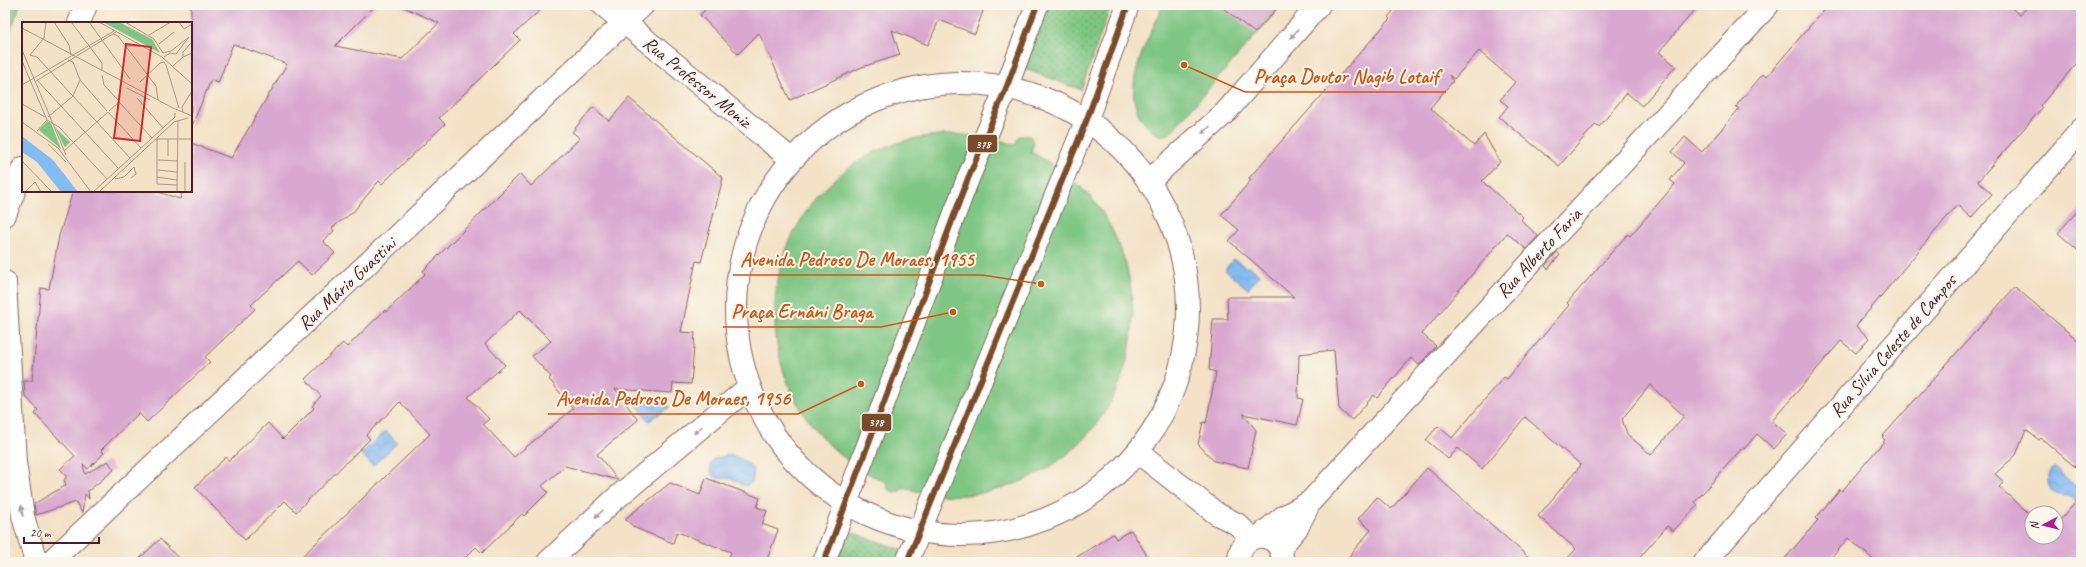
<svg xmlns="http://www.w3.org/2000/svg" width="2086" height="567" font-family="Caveat,sans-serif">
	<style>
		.grass { fill: url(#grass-dots); stroke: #647257 }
		.green { fill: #7ec683; stroke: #647257 }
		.water { fill: url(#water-waves); stroke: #666e90 }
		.building { fill: #d9a8d0; fill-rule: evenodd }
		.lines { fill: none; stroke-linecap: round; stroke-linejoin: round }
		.street-casing { stroke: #856361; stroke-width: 24 }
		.secondary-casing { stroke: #856361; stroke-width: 24 }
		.highway-casing { stroke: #856361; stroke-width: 24 }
		.street { stroke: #fff; stroke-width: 22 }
		.secondary { stroke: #fff; stroke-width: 22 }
		.highway { stroke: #fff; stroke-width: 22 }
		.bus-1-casing { stroke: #fbf7ec; stroke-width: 9 }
		.bus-1 { stroke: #7a4b2a; stroke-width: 6 }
		.oneway { fill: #ae9aa0 }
		.labels { text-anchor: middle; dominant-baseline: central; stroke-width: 4; stroke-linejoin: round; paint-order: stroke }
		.street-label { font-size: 19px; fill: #4a1f2b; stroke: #fbf7ec }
		.inset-road { fill: none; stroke: #af9488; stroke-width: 1 }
		.view { fill: #d62828; fill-opacity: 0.15; stroke: #d62828; stroke-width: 2 }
		.inset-edge { fill: none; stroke: #4a1f2b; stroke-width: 2 }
		.leader { fill: none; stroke: #d8530f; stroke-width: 1.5 }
		.callout-dot { fill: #d8530f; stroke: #fbf7ec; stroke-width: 1.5 }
		.callout-label { font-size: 20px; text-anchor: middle; font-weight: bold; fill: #d8530f; stroke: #fbf7ec; stroke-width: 4; stroke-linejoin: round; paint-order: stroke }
		.line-badge { stroke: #fbf7ec; stroke-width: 1.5 }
		.badge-label { font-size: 11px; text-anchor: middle; font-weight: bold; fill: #fff }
	</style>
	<defs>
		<pattern id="grass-dots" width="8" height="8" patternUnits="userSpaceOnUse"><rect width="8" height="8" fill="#7ec683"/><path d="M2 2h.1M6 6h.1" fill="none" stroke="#69a06b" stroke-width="1.8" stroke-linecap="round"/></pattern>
		<pattern id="water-waves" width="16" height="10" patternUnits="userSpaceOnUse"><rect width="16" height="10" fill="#82bcf4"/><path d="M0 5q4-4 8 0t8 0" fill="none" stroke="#72a1d1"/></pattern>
	</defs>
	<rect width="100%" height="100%" fill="#fbf7ec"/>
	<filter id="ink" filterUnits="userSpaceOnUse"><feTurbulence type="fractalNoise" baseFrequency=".025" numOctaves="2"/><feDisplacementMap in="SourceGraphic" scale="8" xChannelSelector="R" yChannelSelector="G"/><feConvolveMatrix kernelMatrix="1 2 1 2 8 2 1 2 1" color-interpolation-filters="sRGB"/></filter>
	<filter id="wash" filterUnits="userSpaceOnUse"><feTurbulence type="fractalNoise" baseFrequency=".012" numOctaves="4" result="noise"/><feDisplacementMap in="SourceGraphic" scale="16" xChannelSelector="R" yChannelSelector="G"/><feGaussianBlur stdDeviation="0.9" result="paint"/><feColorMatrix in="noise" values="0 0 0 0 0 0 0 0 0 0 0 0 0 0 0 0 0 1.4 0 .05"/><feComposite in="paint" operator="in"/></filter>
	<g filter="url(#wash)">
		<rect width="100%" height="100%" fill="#f3e2c6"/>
		<!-- grass -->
		<path class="grass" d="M1049,5H1111L1081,90L1025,69Z
			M848,531L902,550L897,562H836Z"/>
		<!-- green -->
		<path class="green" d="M5,5H20L5,45Z
			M1163,5H1282L1169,134C1163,137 1155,134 1150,129C1113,95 1148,42 1163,5Z
			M957,134L999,140L1015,145L1019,136H1030L1034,143L1031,152C1058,167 1085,186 1102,212C1178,331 1106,482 966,495C945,497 923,493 903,488C898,494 894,493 888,489L886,482C743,421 736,223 875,152C900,139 928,135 957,134Z"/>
		<!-- water -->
		<path class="water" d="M1234,259L1247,268L1249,266L1260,275L1248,289L1226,271V268Z
			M631,397L665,398L669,408L649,421Z
			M386,431L397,443L373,466L361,454Z
			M728,455C743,457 760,467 751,483C743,489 738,480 731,479C723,477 719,481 712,475L710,465L713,459Z
			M2054,467L2081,491V495L2076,501C2068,494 2061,497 2055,493C2045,487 2047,474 2054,467Z"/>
		<g id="blocks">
			<!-- building -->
			<path class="building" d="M191,5H376L335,46L402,59L439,23L399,5H546L514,34L520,40L439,118L445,124L382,184L379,181L353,212L332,228L334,231L323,241L335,253L312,275L298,261L251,305L255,309L205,357L210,362L147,422L139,413L101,450L104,453L88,469L83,464L85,474L108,461L114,470L88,491L89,499L85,494L82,513L76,502L36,515L34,504L66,485L64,480L67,476L60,469L75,456L35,414L38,410L25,396L24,381H32L41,288L49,289L59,236L73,191H155L180,199L183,191H191V143L231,158L287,64L233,44L218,83L211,80L191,128Z
				M710,5H985L975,34L939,20L928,45L892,30L900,55L862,67L790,100L759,33L738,54L700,15Z
				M1219,5H1280L1255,33Z
				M1398,5H1699L1659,52L1676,66L1642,106L1627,93L1599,127L1596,124L1559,166L1499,117L1508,106L1500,100L1515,82L1479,51L1454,79L1449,75L1453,81L1430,108L1474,146L1484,134L1500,162L1482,181L1523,217L1521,220L1538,236L1526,249L1507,233L1422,334L1436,346L1419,365L1411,358L1377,398L1374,395L1352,420L1339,409L1334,350L1299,354L1298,398L1303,399L1297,425L1243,414L1256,430L1248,468L1214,461L1198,444L1203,422L1206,423L1216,372L1209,370L1213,319H1228L1227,297H1294L1229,241L1239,230L1221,215L1251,180L1249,178L1277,146L1390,19L1388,17Z
				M1828,5H2008L2020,15L2029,5H2081V58L2040,106L2042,108L1978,181L1992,194L1971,218L1957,205L1856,326L1869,338L1856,353L1841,341L1772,421L1787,434L1774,449L1757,434L1744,449L1742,448L1695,502L1698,505L1673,531L1667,526L1636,562H1564L1576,549L1538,516L1581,465L1525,417L1482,469L1458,448L1448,459L1426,440L1438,426L1452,438L1504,377L1507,379L1569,305L1567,303L1596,270L1628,234L1630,236L1675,184L1670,180L1684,163L1672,152L1685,137L1702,152L1739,109L1736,106L1763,74L1766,77ZM1650,385L1684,416L1651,455L1627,434L1622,419Z
				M629,98L723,178L701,262L696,261L681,332L695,333L691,384L673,383L672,393L615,389L638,420L597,454L618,480L565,466L542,486L548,492L524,516L522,514L482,553L476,547L461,562H296L430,434L400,402L366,435L370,439L296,512L285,501L245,540L195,487L226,457L229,461L268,423L283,439L314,408L312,406L321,396L305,379L343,343L347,347L385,310L386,312L425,274L423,271L520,174L531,186L580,138L572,132L593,107L609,121ZM520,310L551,341L532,356L551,377L549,379L573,409L514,457L483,424L489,419L468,397L505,365L485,344Z
				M2081,207V253L2058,233Z
				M1557,252L1560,255L1548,269L1545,266Z
				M2015,287L2081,343V472L2041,438L2039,440L2026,430L2016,455L1995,474L2004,482L1999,487L2032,516V537H2056V525L2081,496V562H1876L1848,538L1828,562H1782L1818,520L1816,518L1840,489L1842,491L1885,440L1882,437Z
				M1427,468L1534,562H1344L1371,530L1358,519L1377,497L1391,509Z
				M706,478L760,498L757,507L767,511L762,524L778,530L766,562H727L731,552L677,532L673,543L635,528L625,519L670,483L700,495Z
				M1131,530L1151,562H1069L1113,534L1116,539Z
				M160,539L182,562H136Z"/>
		</g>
	</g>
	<g filter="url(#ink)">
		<use href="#blocks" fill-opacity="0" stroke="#856361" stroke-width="1"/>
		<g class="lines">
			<defs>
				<path id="street" d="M603,5L791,159
					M736 309a226 226 0 1 1 452 0a226 226 0 1 1-452 0Z
					M1149,181L1225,113L1319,5
					M5,282L15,462L23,516L36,562
					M1139,453L1217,514L1237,524L1252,538
					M1260,536L1283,517L1310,502
					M1280,548L1297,528L1310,502L1768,5
					M50,562L643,5
					M548,562L614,500L749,387
					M1239,562C1238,527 1285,530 1282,562
					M1705,562L2081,130"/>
				<path id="secondary" d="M79,23L86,5
					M5,215L23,168"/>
				<path id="highway" d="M824,562L967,181L1007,86L1037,5
					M907,562L1087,119L1128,5"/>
			</defs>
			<!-- street casing -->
			<use href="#street" class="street-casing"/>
			<!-- secondary casing -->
			<use href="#secondary" class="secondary-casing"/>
			<!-- highway casing -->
			<use href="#highway" class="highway-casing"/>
			<!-- street -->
			<use href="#street" class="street"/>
			<!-- secondary -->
			<use href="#secondary" class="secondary"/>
			<!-- highway -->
			<use href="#highway" class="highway"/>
			<defs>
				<path id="bus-1" d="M824,562L967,181L1007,86L1037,5
					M907,562L1087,119L1128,5"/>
			</defs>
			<!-- bus-1 casing -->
			<use href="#bus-1" class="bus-1-casing"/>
			<!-- bus-1 -->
			<use href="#bus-1" class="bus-1"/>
		</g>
		<!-- one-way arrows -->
		<defs><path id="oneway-solid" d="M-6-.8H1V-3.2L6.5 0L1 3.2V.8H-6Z"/></defs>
		<g class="oneway">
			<use href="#oneway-solid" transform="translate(1294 34) rotate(131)"/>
			<use href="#oneway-solid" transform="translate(1206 130) rotate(138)"/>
			<use href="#oneway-solid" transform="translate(698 430) rotate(140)"/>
			<use href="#oneway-solid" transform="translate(22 511) rotate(-100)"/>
			<use href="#oneway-solid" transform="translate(599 514) rotate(137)"/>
		</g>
	</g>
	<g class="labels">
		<!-- street labels -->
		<g class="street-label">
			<text transform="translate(697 82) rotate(39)">Rua Professor Moniz</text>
			<text transform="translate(1539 253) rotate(-47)">Rua Alberto Faria</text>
			<text transform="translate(347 284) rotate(-43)">Rua Mário Guastini</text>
			<text transform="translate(1893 346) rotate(-49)">Rua Silvia Celeste de Campos</text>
		</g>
	</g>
	<!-- overview -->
	<g transform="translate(22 22)">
		<rect width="170" height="170" fill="#f3e2c6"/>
		<path d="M81,0H97L118,11L130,17L138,31ZM25,99L29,101L39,127L17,108ZM33,105L48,120L43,125L42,124Z" fill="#7ec683"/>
		<path d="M0,114L31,138L56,170H39L15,140L0,130Z" fill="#82bcf4"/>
		<path class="inset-road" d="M32,0L47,23L49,33M49,0L80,41V49M67,0L108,57M77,0L140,35L170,62M103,0L132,17L141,31L149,29L167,15L154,32L148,31L142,35M157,0L162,7L170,2M0,6L151,86L170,94M91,12L96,14L134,64L136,78M127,13L149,0M137,22L152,10M103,24H117M0,28L44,133M8,33L15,35L108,136M8,33L22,16L24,0M161,35V30L170,20M46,38L51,40L58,58L85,89M0,39L25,98L37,105L85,157M138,41L142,40L144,43L157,86M151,44L161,35L170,31M80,53L82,63L96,78M15,58L97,147M14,59L94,10M118,60L138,41M0,63L92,9M105,66L128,78M115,76L141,106M97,80L130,116M0,82L23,95M87,89L97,80M86,90L119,126M161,91L160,85L170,69M26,95L51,74L58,58M0,100L36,126L69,170M15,109L25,98M134,117H170M135,117V162L155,163M146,117V134M26,122L44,140M42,129L86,90M136,138L156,139M0,139L30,170M136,148L155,150M135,155L155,158M109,156L114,152L112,145M93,157L102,155L112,145M163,169V140M3,170L13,160L19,170M71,170L153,95V91M77,170L152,100L166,96M155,170L156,98"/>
		<path class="view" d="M104,22L129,25L118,119L92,116Z"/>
		<rect width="170" height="170" class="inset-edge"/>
	</g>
	<!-- callouts -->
	<path class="leader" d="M1184 65L1245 92H1446M1041 284L982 275H733M953 312L881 327H723M861 384L798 414H548"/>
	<g class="callout-dot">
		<circle cx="1184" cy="65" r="4"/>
		<circle cx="1041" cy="284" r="4"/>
		<circle cx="953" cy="312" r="4"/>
		<circle cx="861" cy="384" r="4"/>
	</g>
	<g class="callout-label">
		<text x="1346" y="83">Praça Doutor Nagib Lotaif</text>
		<text x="857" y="266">Avenida Pedroso De Moraes, 1955</text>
		<text x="802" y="318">Praça Ernâni Braga</text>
		<text x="673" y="405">Avenida Pedroso De Moraes, 1956</text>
	</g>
	<g class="line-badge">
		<rect x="967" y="134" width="31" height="19" rx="4" fill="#7a4b2a"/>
		<rect x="861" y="413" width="31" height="19" rx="4" fill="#7a4b2a"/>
	</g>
	<g class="badge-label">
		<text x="983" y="148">378</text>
		<text x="876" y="426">378</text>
	</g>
	<!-- margin -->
	<rect width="2086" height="567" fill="none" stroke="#fbf7ec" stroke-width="20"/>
	<!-- north arrow -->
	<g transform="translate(2044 525) rotate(263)"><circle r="19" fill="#fbf7ec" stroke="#b4a19f"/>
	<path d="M0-3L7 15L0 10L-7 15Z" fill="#b5179e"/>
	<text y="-6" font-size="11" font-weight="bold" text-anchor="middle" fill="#4a1f2b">N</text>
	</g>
	<!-- scale -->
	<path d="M24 537v6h75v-6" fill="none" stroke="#4a1f2b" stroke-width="2"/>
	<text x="30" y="537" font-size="12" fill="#4a1f2b" stroke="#fbf7ec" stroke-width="3" paint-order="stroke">20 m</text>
</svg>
